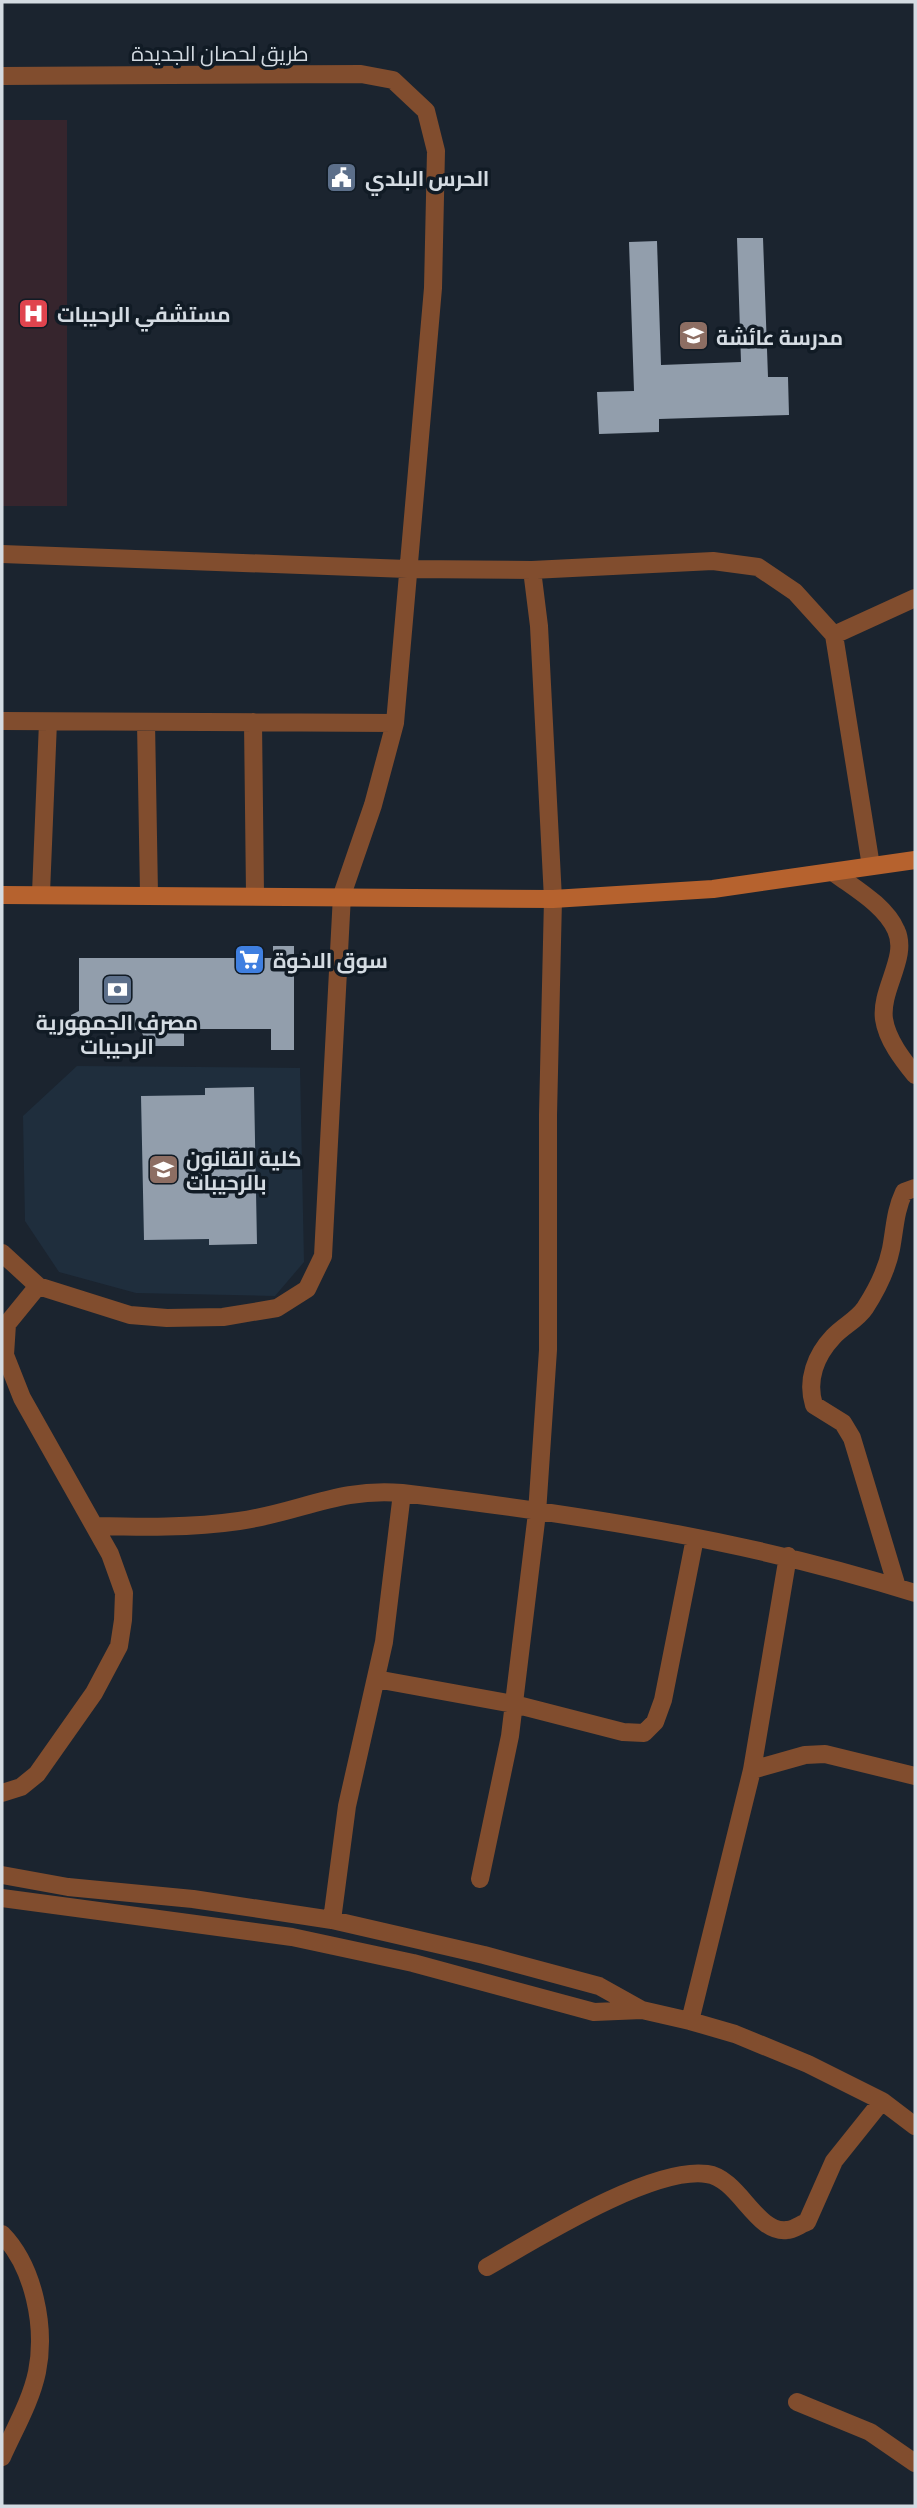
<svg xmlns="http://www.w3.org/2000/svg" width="917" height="2508" font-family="Barlow,Cairo,sans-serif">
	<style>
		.built { fill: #1f2e3d }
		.medical { fill: #36252d }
		.building { fill: #929eac }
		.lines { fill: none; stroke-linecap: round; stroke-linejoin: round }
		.minor { stroke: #814d2e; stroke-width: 18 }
		.secondary { stroke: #b6622e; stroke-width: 18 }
		.labels { text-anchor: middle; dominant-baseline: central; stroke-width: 7; stroke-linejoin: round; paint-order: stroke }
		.street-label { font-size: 21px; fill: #d4dbe2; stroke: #111b25 }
		.poi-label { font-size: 21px; font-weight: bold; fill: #d4dbe2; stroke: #111b25; text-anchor: start }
	</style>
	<rect width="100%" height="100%" fill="#1b242f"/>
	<!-- built -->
	<path class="built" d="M77,1066L300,1068L304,1262L275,1296L136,1293L59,1272L25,1221L23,1116Z"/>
	<!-- medical -->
	<path class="medical" d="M2,120H67V506H2Z"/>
	<!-- building -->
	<path class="building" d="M737,238H763L768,377H788L789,415L659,419V432L599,434L597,392L634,391L629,242L657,241L661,365L741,362Z
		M273,946H294V1050H271V1029H184V1046H147L141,1030L72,1032L71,1015L79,1011V958H273Z
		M254,1087L257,1244L209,1245V1239L144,1240L141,1096L205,1095V1088Z"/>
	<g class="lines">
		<!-- minor -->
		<path class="minor" d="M2,76L361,74L393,80L426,111L436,151L433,288L395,723L373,805L342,895L323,1256L307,1289L277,1308L223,1317L167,1318L130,1315L38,1286L2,1253
			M2,554L407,569L532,570L713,561L758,567L795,592L834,635L871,866
			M834,635L915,598
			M2,721L395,723
			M146,722L149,894
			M253,722L255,894
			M833,872C854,888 885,905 896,930C909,957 880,989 884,1019C887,1040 903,1060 915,1075
			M41,893L48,722
			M94,1526C142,1527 191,1528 239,1521C298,1513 341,1487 402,1493
			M897,1587L852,1438L843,1423L814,1405C806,1380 816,1355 833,1337C843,1326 857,1320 865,1308C876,1291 887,1269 891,1249C895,1228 895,1211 904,1192L915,1188
			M376,1679L514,1704L623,1732L644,1733L655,1722L663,1700L695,1538
			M752,1770L805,1755L825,1754L915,1776
			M2,1793L21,1787L37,1774L94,1693L119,1646L123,1620L124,1593L110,1554L22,1398L5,1355L7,1324L38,1286
			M2,1875L68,1887L193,1899L332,1920L484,1955L599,1986L642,2010
			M480,1879L510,1736L537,1513L548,1350V1115L553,899L539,626L532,570
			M2,1898L292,1937L413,1963L594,2012L642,2010L690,2021L735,2034L808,2064L882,2101L915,2126
			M332,1920L347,1806L384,1642L402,1493C575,1514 749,1540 915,1593
			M690,2021L752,1770L788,1556
			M2,2234C34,2267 46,2327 37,2372C31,2401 14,2430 2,2457
			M487,2267C536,2239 652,2166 707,2174C739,2178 756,2234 787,2230C793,2230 801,2224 807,2222L834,2161L882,2101
			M797,2402L870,2432L915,2463"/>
		<!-- secondary -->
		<path class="secondary" d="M2,895L553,899L713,889L915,860"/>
	</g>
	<!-- icons -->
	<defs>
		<symbol id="civic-square" viewBox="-11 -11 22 22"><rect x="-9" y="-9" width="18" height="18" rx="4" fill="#5c6f8a" stroke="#111b25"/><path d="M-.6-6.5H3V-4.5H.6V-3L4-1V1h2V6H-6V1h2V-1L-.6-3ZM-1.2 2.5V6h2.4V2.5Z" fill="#fff"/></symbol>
		<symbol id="hospital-square" viewBox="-11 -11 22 22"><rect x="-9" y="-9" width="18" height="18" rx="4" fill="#e0444e" stroke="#111b25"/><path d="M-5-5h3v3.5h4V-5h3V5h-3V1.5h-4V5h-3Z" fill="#fff"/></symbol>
		<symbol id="school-square" viewBox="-11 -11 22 22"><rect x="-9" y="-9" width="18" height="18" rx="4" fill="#8d6e63" stroke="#111b25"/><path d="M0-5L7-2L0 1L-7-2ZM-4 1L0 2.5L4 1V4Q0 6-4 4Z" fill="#fff"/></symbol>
		<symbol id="supermarket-square" viewBox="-11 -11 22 22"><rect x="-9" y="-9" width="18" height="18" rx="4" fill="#3f7fe0" stroke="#111b25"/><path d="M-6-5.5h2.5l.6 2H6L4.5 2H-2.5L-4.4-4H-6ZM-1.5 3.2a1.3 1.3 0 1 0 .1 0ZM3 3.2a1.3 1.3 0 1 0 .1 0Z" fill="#fff"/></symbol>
		<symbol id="bank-square" viewBox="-11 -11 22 22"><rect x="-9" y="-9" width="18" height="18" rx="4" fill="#5c6f8a" stroke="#111b25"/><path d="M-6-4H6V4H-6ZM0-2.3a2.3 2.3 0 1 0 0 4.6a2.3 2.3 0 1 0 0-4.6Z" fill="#fff"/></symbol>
		<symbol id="university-square" viewBox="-11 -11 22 22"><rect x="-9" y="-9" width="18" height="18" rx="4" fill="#8d6e63" stroke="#111b25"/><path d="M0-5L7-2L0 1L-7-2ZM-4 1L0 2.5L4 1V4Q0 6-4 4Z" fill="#fff"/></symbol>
	</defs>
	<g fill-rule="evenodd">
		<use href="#civic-square" x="324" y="160" width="35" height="35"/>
		<use href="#hospital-square" x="16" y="296" width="35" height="35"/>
		<use href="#school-square" x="676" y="318" width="35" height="35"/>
		<use href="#supermarket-square" x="232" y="942" width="35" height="35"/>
		<use href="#bank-square" x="100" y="972" width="35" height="35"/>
		<use href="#university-square" x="146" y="1152" width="35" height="35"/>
	</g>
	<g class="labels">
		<!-- street labels -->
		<g class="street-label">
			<text x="220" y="52">طريق لحصان الجديدة</text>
		</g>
		<!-- poi labels -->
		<g class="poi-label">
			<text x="365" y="177">الحرس البلدي</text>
			<text x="57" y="313">مستشفي الرحيبات</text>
			<text x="716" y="336">مدرسة عائشة</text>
			<text x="273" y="959">سوق الاخوة</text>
			<text x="117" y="1021" text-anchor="middle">مصرف الجمهورية<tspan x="117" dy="24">الرحيبات</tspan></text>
			<text x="186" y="1157">كلية القانون<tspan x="186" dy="24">بالرحيبات</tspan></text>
		</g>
	</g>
	<!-- border -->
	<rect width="917" height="2508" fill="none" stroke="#d4dbe2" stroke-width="7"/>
</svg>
